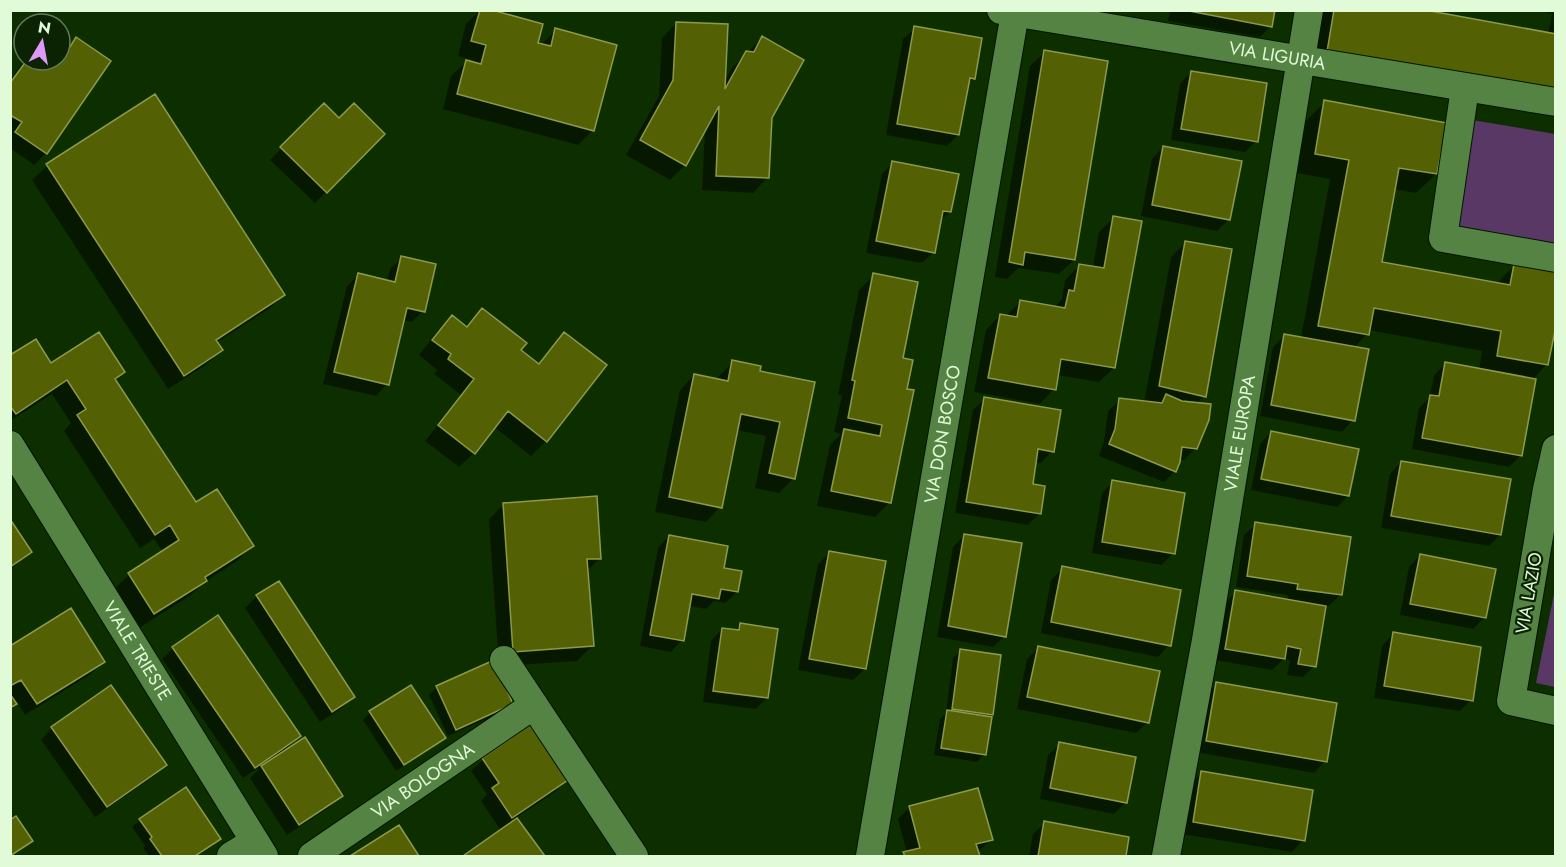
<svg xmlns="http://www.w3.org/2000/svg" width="1566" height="867" font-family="Jost,sans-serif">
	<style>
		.green { fill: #5a3865 }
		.shadow { fill: #0007 }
		.building { fill: #546004; stroke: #8d9a4a; stroke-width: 1.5 }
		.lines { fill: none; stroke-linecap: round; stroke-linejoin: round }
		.minor-casing { stroke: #011500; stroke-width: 30 }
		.minor { stroke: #558343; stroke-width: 28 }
		.labels { text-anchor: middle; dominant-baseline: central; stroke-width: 4.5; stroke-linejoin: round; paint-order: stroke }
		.street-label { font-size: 18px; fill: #e1fbd8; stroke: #0c2303 }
	</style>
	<rect width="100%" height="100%" fill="#0d2f00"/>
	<!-- green -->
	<path class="green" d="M1472,120L1555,134V246L1454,229Z
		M1555,589V687L1536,683Z"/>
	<!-- shadow -->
	<path class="shadow" d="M480,10L537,44L541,45L556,30L593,130L578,145L443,109L451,76L466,62L472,63L473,60L458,56L466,24Z
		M1170,10H1274L1271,26L1260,37L1168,21Z
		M1323,10H1416L1548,34L1552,14L1534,10H1556V91L1313,66Z
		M676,23L724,82L732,68L762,38L770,118L767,178L753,193L702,190L705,129L685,165L670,180L626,155L659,96L662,38Z
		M915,28L974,78L967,85L958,135L947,146L886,135L903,39Z
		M76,39L109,62L46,153L34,165L10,148V80L24,60H60V42L68,47Z
		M1045,52L1074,260L1059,274L1018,268L1007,279L995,277L1030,66Z
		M1191,72L1256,141L1245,152L1171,140L1180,84Z
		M154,96L283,295L269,309L216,343L221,350L206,365L168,389L32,180L47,166Z
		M1325,102L1436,174L1416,193L1394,189L1380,263L1496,284L1514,266L1547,364L1532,380L1521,455L1509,467L1412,449L1419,408L1430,397L1434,375L1445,364L1479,370L1482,351L1368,330L1367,334L1354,348L1353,420L1342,432L1260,416L1273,347L1285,335L1301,338L1330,179L1296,173L1305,122Z
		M324,105L339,120L383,134L315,203L270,160Z
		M1163,147L1229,219L1217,231L1141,216L1152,159Z
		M893,162L950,212L940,221L934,252L922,263L866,253L882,174Z
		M1114,217V368L1099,382L1057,375L1054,389L1040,404L974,392L986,330L1000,315L1006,316L1020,302L1054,308L1062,299L1065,280L1080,265L1093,267L1099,232Z
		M1186,242L1204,396L1196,404V448L1184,460L1179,459L1175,471L1164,482L1099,456L1104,441L1108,411L1120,400L1144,403L1171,257Z
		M402,258L423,311L412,322L402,320L387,384L376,396L323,384L347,286L358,275L387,282L390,269Z
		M874,275L901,360L905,390L912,391L889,503L875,517L817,506L830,445L841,434L834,432L842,395H838L859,290Z
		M482,310L519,351L538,365L550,349L564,334L546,441L531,456L494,427L474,451L438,423L461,395L434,374L437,370L419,355L437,332L452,317L465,327Z
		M10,357L51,365L124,372L115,381L195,504L252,546L237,561L203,583L191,595L139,628L114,589L129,575L163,552L154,539L140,548L64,431L71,423L52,394L10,421Z
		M733,362L758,372L814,383L794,478L779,493L755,488L766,436L736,430L720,507L706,522L655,512L680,390L694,375L717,380L718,377Z
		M984,399L1052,451L1041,463L1035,462L1031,485L1039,514L1028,525L955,513L973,410Z
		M437,426L473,454L459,467L425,441Z
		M1271,432L1348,496L1337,507L1251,490L1260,444Z
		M1401,462L1500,535L1489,546L1381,528L1390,474Z
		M1113,482L1173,553L1162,565L1092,553L1102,493Z
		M504,504L600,558L587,571L592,646L577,661L499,666L489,519Z
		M10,522L30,552L10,570Z
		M1256,524L1341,594L1329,606L1325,605L1314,666L1303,677L1287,675L1290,660L1284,659L1272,670L1215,660L1224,603L1236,592L1287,601L1288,595L1236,587L1244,535Z
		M964,535L1005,636L993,647L937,637L953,547Z
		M669,536L722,569L737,592L725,603L714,601L706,609L689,606L682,640L671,652L640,646L658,548Z
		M829,553L865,669L853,680L798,670L818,564Z
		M1420,555L1494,570L1484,618L1473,629L1400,615L1409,567Z
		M1063,568L1169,645L1158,657L1041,633L1051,580Z
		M257,596L353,697L341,709L320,722L245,608Z
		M740,625L767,698L756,709L703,702L711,641L722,629L734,631Z
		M1393,634L1471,700L1460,711L1374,698L1382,646Z
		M1039,647L1148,722L1136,733L1017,709L1027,659Z
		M10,648L103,662L91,674L25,715L17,702L10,708Z
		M173,648L299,736L285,750L341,796L330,807L287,835L250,778L259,769L258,768L243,778L162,659Z
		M961,650L992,714L988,718L984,754L977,762L934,755L940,719L946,713L953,658Z
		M1217,684L1325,761L1314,773L1195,752L1205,695Z
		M437,687L512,703L504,711L448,736L429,695Z
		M370,712L444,738L436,745L396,771L363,720Z
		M52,728L165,765L154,776L95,817L41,740Z
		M530,728L566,780L555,792L516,818L543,856H466L508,827L506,825L500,829L481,801L487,794L471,771L483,760Z
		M1060,744L1126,802L1114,814L1040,799L1048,755Z
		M1201,773L1303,840L1292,852L1182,834L1190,784Z
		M910,807L991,839L979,851H977L978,856H901L907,853L898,819Z
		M140,820L219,839L211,847L197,856H149L143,848L145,846L132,827Z
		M10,821L31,841L14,856H10Z
		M1045,823L1128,839L1124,856H1029L1033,834Z
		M398,827L417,856H353Z"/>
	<!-- building -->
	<path class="building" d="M480,10H492L543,24L538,43L551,46L555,28L617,45L594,131L457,94L466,60L481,64L486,45L471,41Z
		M1184,10H1275L1272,27Z
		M1334,10H1425L1556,34V92L1327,52Z
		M676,22L728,24L725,89L746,51L754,52L762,36L804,60L772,118L769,178L716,176L719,106L686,166L640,140L673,80Z
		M914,26L982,38L975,79L970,78L959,135L897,124Z
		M76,37L111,61L47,154L15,132L22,122L10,115V83L27,60H60V40L70,47Z
		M1044,50L1108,61L1075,260L1025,252L1023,265L1009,262Z
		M1191,71L1267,83L1258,142L1181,129Z
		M155,94L285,295L216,340L223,350L184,376L46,164Z
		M1324,100L1447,123L1437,174L1399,168L1382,262L1510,285L1514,264L1556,272V326L1548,365L1497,356L1501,331L1374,308L1369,335L1318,326L1349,160L1315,154Z
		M324,103L339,118L354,103L385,134L327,193L280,147Z
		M1163,146L1242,161L1230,220L1152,205Z
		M892,161L959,174L951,212L943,211L935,253L876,241Z
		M1113,216L1142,221L1115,368L1061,359L1056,390L988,378L1000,314L1017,317L1020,300L1065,308L1069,290L1074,291L1079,264L1104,268Z
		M1185,241L1232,249L1206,397L1159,386Z
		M401,256L436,264L425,312L407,308L389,385L334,372L358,273L395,282Z
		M873,273L918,282L903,358L913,360L907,389L914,390L891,503L831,491L844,429L880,436L882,425L848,418L855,381L852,380Z
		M482,308L527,343L521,350L539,364L564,332L607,365L547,442L508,411L475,454L438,425L474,379L448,359L451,354L432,340L452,315L467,327Z
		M99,332L125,372L115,379L196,502L217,489L254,546L205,577L207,581L154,614L128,573L179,540L170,525L155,535L77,415L86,409L67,380L16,414L10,406V355L36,339L51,363Z
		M1284,334L1369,349L1355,421L1271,405Z
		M732,360L761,366L760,371L815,382L795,479L769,473L780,422L741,414L722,508L669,497L694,374L728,381Z
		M1445,362L1536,379L1522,456L1422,438L1430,395L1439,396Z
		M1166,394L1182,401L1211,404L1209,420L1197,449L1182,447L1180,462L1176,472L1109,444L1115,429L1119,398L1162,403Z
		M984,397L1061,410L1054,452L1038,449L1033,484L1045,486L1041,514L966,502Z
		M1271,431L1359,449L1349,496L1261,479Z
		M1401,461L1511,479L1501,535L1391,516Z
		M1112,480L1185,493L1175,554L1102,542Z
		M597,496L601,559H587L594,646L513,652L503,503Z
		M10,519L32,552L10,567Z
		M1255,522L1351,537L1342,595L1297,589L1298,584L1247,576Z
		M964,534L1022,543L1006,637L948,626Z
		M669,535L728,546L724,568L742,571L738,592L721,589L719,599L692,594L684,641L650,635Z
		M829,551L886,561L866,669L809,659Z
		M1420,554L1496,569L1486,618L1410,604Z
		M1062,566L1181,590L1171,646L1051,622Z
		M279,581L355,697L332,712L256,595Z
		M1235,590L1326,606L1316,667L1298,664L1301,649L1287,646L1285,659L1225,649Z
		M71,608L105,662L37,704L21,680L10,686V646Z
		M218,615L301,736L255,768L172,647Z
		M740,623L778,629L768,698L713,691L722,628L739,630Z
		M1393,632L1481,647L1473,701L1384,686Z
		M1038,646L1160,671L1149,723L1027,697Z
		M960,649L1001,655L993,715L952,709Z
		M494,660L513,704L456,730L436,686Z
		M1216,682L1337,703L1327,762L1206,741Z
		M111,685L167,765L107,807L51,727Z
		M411,685L446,738L404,765L369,711Z
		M10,694L17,704L10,708Z
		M947,710L992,717L986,755L941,748Z
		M530,725L568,780L512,818L492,788L499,783L482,758Z
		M305,737L343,796L299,825L261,766Z
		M1059,742L1136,757L1127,803L1050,788Z
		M1201,771L1313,790L1305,841L1193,822Z
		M186,787L221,839L195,856H162L150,839L152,837L139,819Z
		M978,788L993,840L976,844L980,856H905L903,852L920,848L909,806Z
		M16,816L33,841L10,856V820Z
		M517,818L545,856H463Z
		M1044,821L1129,837L1126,856H1038Z
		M399,825L419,856H350Z"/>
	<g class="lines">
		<defs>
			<g id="minor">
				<path id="s1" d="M1001,10L1556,102"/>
				<path d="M1465,88L1443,238L1556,258"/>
				<path id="s2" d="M10,445L264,856"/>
				<path d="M1556,449L1547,489L1511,701L1556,711"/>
				<path d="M504,660L634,856"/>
				<path d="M231,856L254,842"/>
				<path id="s3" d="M312,856L534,705"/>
				<path id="s4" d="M870,856L1015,13"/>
				<path id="s5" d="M1166,856L1206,640L1309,10"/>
			</g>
		</defs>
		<!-- minor casing -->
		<use href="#minor" class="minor-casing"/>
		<!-- minor -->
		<use href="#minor" class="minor"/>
	</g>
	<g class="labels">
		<!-- street labels -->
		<g class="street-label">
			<text stroke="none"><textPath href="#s1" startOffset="280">VIA LIGURIA</textPath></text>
			<text stroke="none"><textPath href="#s5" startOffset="429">VIALE EUROPA</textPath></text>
			<text stroke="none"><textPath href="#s4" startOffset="428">VIA DON BOSCO</textPath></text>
			<text transform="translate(1529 593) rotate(-80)">VIA LAZIO</text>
			<text stroke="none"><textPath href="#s2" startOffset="242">VIALE TRIESTE</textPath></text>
			<text stroke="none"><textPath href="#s3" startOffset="134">VIA BOLOGNA</textPath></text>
		</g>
	</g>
	<!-- border -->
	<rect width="1566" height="867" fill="none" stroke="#e1fbd8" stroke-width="24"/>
	<!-- north arrow -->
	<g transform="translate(42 42) rotate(10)"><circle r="28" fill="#0c2303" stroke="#617958" stroke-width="1.5"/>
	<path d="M0-4.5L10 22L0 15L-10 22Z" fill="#dd99f3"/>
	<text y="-9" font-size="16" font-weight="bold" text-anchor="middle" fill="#e1fbd8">N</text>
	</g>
</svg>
